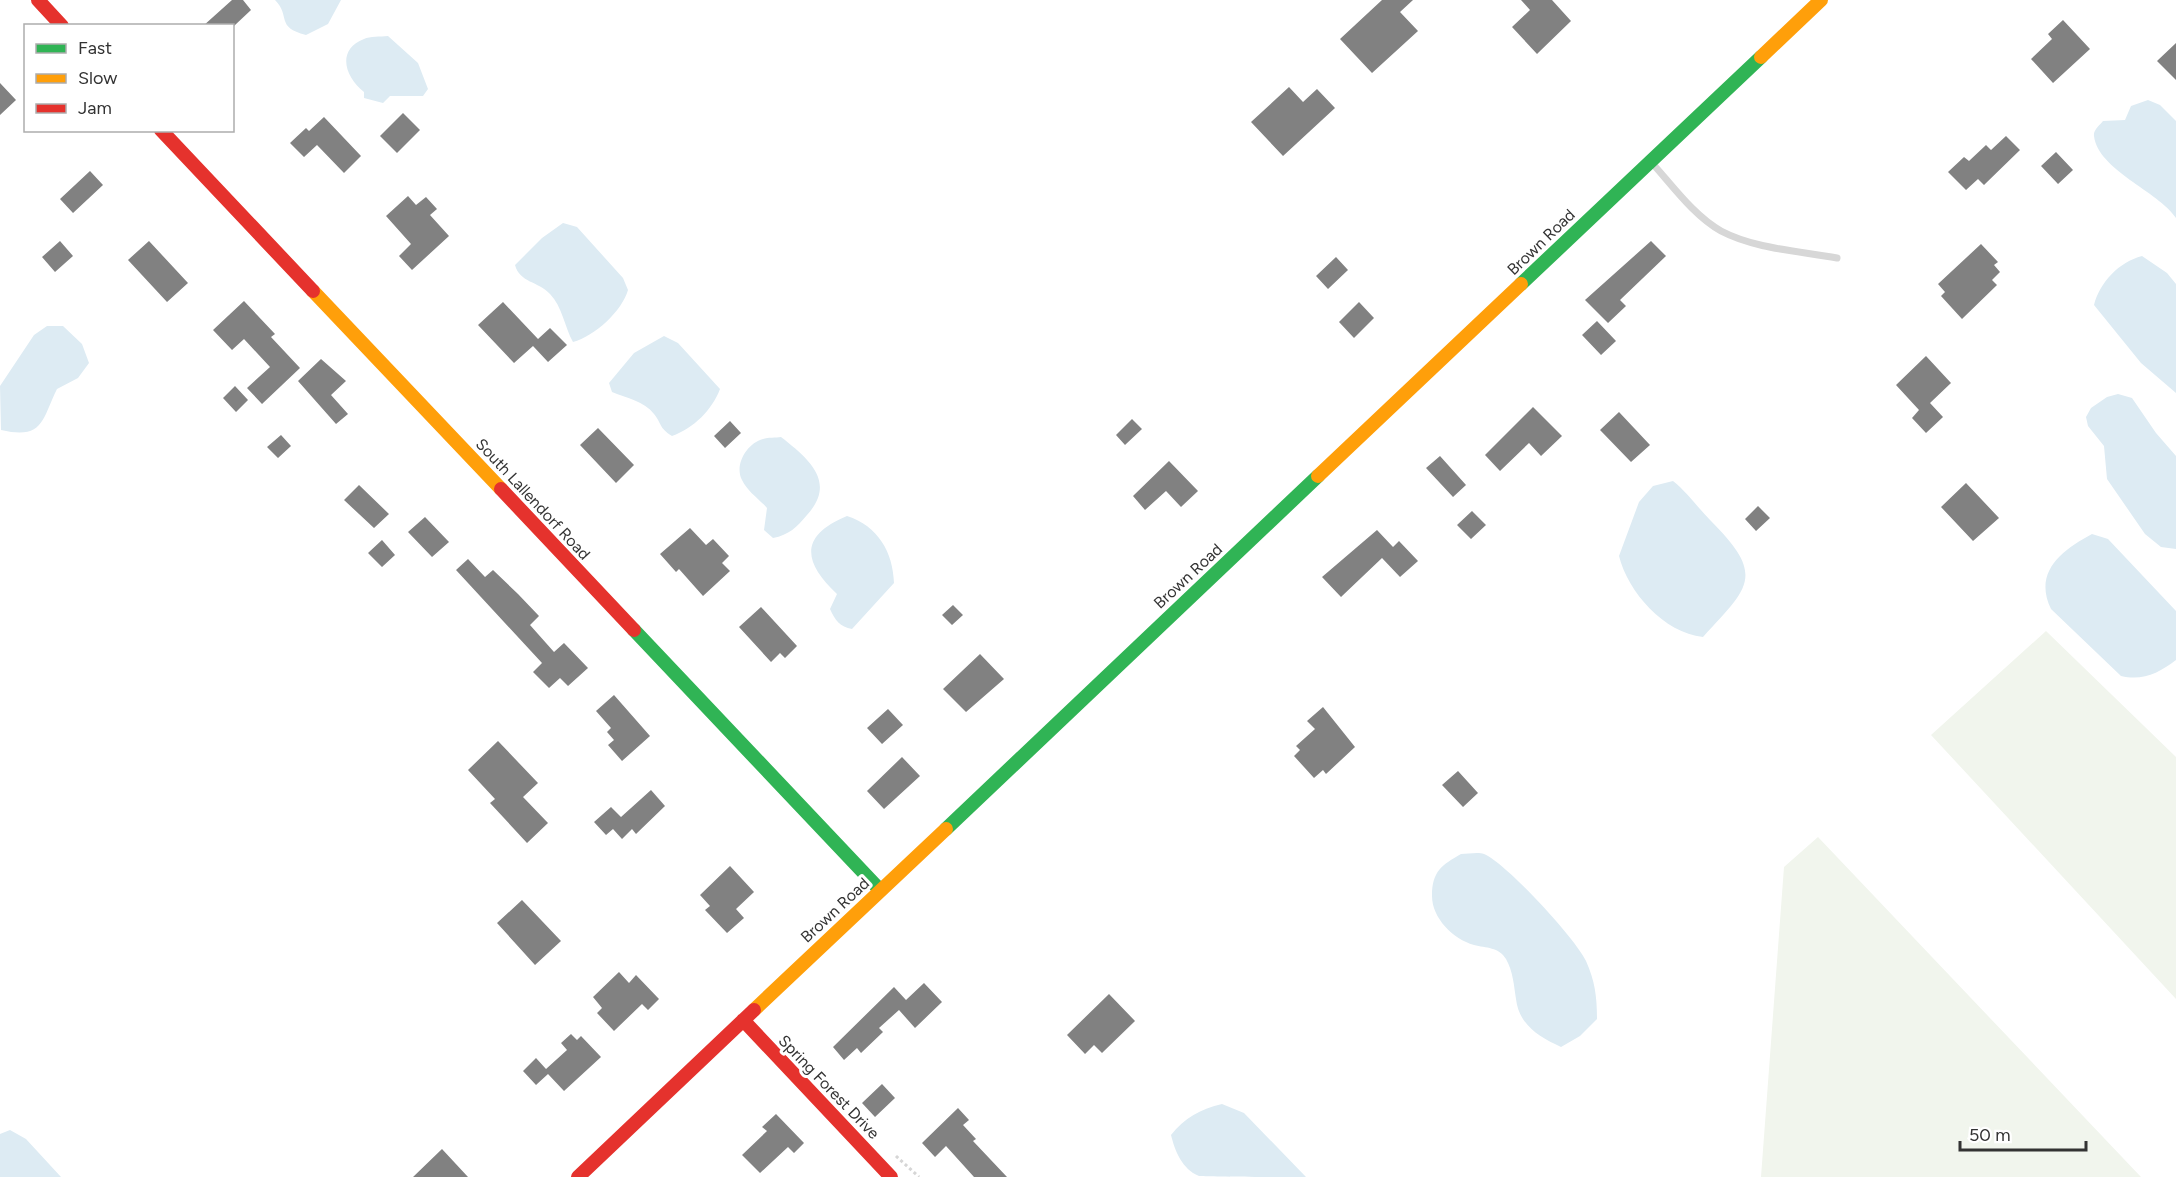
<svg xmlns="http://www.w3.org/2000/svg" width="2176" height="1177" font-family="Figtree,sans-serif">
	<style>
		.green { fill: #f1f5ed }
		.water { fill: #ddebf3 }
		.building { fill: #818181 }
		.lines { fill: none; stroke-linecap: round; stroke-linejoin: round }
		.path { stroke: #d6d6d6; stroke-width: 3; stroke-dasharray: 3 3; stroke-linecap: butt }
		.lane { stroke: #d7d7d7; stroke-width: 7 }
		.fast { stroke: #30b455; stroke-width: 14 }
		.slow { stroke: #ff9f0a; stroke-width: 14 }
		.jam { stroke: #e5322d; stroke-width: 14 }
		.labels { text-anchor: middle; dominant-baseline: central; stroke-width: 6; stroke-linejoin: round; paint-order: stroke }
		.street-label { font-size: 16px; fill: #333; stroke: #fff }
	</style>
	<rect width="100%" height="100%" fill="#fff"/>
	<!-- green -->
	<path class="green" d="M2046,631L2176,757V999L1931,735Z
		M1818,837L2141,1177H1761L1784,867Z"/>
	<!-- water -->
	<path class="water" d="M275,0H341L328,24L306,35C275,27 291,16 275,0Z
		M388,36L418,63L428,89L423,96H390L383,103L364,98V92C345,77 336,50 364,39C370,36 380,37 388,36Z
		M2148,100L2160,105L2176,121V218C2158,191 2098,170 2094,136C2093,130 2100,125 2103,121L2125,120L2131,106Z
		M563,223L577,227L623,278L628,290C622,311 595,336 573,342C565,328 562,306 550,294C538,281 520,283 515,265L542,238Z
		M2142,256L2167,273L2176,284V393L2141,363L2094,305C2100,282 2119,262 2142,256Z
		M47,326H63L82,344L89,363L78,378L57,389C42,419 44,440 1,430L0,386L34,335Z
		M664,336L678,343L720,389C712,410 694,428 672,436C659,428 662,424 654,414C644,401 627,398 612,392L609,383L634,353Z
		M2118,394L2132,398L2156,433L2176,456V549L2161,547L2145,534L2107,479L2104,446L2088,426L2086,417L2091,408L2107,397Z
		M781,437C809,459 837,482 807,515C797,527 789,535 773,538L764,530L767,508C759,499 747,491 742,480C734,465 747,443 763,439C768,437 776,438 781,437Z
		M1673,481C1688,493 1698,508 1711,521C1766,576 1749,587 1703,637C1664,633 1628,592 1619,556L1639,502L1653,486Z
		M847,516C878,526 893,552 894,583L852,629C840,627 835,620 830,609L837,594C803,562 799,536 847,516Z
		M2092,534L2108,539L2176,611V660C2159,673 2143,681 2121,676L2051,609C2033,572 2062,550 2092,534Z
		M1461,854C1468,854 1478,852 1484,854C1506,863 1576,939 1586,961C1595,981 1597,997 1597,1019L1580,1036L1561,1047C1539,1037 1519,1025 1516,999C1514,986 1513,971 1506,959C1499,947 1486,948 1474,945C1453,939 1432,918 1432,896C1432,871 1442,865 1461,854Z
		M1222,1104L1244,1113L1306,1177C1289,1177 1209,1177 1199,1176C1182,1169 1175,1151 1171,1135C1184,1118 1201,1109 1222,1104Z
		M10,1130L26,1139L61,1177H0V1134Z"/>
	<!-- building -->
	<path class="building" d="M232,0H243L251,10L234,26H203Z
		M1382,0H1413L1400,12L1418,31L1372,73L1340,39Z
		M1521,0H1552L1571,21L1537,54L1512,27L1530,10Z
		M2063,20L2090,49L2053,83L2031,59L2052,39L2048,34Z
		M2176,43V80L2157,61Z
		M0,83L16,100L0,115Z
		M1289,87L1303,102L1317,89L1335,108L1283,156L1251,122Z
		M403,113L420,130L397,153L380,136Z
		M324,117L361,156L344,173L317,145L304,157L290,143L306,128L309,131Z
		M2006,136L2020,150L1984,185L1978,179L1966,190L1948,172L1964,157L1969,161L1986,145L1991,150Z
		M2056,152L2073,170L2058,184L2041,166Z
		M90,171L103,185L73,213L60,199Z
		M408,196L416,205L426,197L437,209L430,215L449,236L412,270L399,256L411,244L386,216Z
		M60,241L73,256L55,272L42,257Z
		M149,241L188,283L167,302L128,260Z
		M1651,241L1666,256L1620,300L1626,306L1608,323L1585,300Z
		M1981,244L1998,262L1994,265L2000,272L1992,280L1997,285L1962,319L1941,296L1945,292L1938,284Z
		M1336,257L1348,270L1328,289L1316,276Z
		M244,301L275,334L271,337L300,368L262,404L247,388L270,367L244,339L232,350L213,330Z
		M503,302L538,339L550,328L567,345L548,362L533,346L514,363L478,325Z
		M1359,302L1374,318L1354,338L1339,322Z
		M1597,321L1616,341L1601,355L1582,335Z
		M1926,356L1951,383L1930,403L1943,417L1926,433L1912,418L1919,410L1896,385Z
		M321,359L346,381L331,395L348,414L336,424L298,381Z
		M235,386L248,400L236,412L223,398Z
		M1533,407L1562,436L1541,456L1529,443L1500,471L1485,455Z
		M1619,412L1650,445L1631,462L1600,430Z
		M1132,419L1142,429L1125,445L1116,435Z
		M730,421L741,433L725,448L714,436Z
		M598,428L634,465L616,483L580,445Z
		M281,435L291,446L278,458L267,447Z
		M1440,456L1466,485L1453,497L1426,468Z
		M1169,461L1198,491L1181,507L1166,491L1145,510L1133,496Z
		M1966,483L1999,518L1973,541L1941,507Z
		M359,485L389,514L374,528L344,500Z
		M1758,506L1770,518L1756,531L1745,519Z
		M1472,511L1486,525L1471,539L1457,525Z
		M425,517L449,542L432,557L408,532Z
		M690,528L706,545L713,539L729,556L722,563L730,571L703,596L679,569L676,572L660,554Z
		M1377,530L1393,547L1399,541L1418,561L1400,577L1382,558L1341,597L1322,577Z
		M382,540L395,555L382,567L368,553Z
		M468,559L485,577L493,570L518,594L539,616L530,625L554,652L564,643L588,668L568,686L560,678L549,688L533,672L542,663L456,570Z
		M953,605L963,615L952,625L942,615Z
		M761,607L797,646L785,658L780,653L771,662L739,627Z
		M980,654L1004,679L966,712L943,689Z
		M614,695L650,736L622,761L608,745L614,740L607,732L611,728L596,711Z
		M1323,707L1355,747L1326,774L1323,770L1314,778L1294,756L1300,750L1296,746L1315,729L1307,721Z
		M888,709L903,725L882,744L867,728Z
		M498,741L538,783L523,797L548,823L527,843L490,803L495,799L468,770Z
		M902,757L920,776L884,809L867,791Z
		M1458,771L1478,793L1463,807L1442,785Z
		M651,790L665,806L636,834L632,829L622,839L613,829L606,835L594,822L611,807L621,817Z
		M730,866L754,892L736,909L744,918L727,933L705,910L710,906L700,895Z
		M522,900L561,941L535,965L497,923Z
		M619,972L629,983L636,975L659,999L648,1010L642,1004L614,1031L597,1013L602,1008L593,997Z
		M924,983L942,1002L915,1028L899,1010L879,1028L883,1032L861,1053L857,1048L844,1060L833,1047L894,987L906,1000Z
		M1109,994L1135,1021L1102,1053L1094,1045L1085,1054L1067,1035Z
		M571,1034L577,1040L581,1036L601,1057L564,1091L548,1074L536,1085L523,1071L536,1058L546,1069L567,1050L561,1043Z
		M882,1084L895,1098L875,1117L862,1103Z
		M958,1108L969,1120L963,1125L976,1139L973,1141L1007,1177H974L946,1146L935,1157L922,1143Z
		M776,1114L804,1143L794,1153L788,1147L760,1173L742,1155L767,1131L762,1127Z
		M442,1149L468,1177H413Z"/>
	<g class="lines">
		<!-- path -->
		<path class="path" d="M896,1156L919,1177"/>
		<!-- lane -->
		<path class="lane" d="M1652,163C1672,185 1694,216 1721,231C1755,249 1800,251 1837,258"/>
		<!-- fast -->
		<path class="fast" d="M1521,284L1761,57
			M634,630L880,890
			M946,829L1318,476"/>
		<!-- slow -->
		<path class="slow" d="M1761,57L1821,0
			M313,291L501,489
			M1318,476L1521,284
			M754,1010L946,829"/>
		<!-- jam -->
		<path class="jam" d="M38,0L62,26
			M161,130L313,291
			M501,489L634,630
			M743,1020L891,1177
			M578,1177L754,1010"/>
	</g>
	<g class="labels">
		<!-- street labels -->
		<g class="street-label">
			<text transform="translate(1541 242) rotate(-44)">Brown Road</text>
			<text transform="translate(533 499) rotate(47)">South Lallendorf Road</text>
			<text transform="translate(1188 576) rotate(-43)">Brown Road</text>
			<text transform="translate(835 910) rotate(-43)">Brown Road</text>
			<text transform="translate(829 1087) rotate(46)">Spring Forest Drive</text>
		</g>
	</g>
	<!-- legend -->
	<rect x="24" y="24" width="210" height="108" fill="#ffffff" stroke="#adadad" stroke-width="1.5"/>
	<rect x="36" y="44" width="30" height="9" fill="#30b455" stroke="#adadad" stroke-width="1.5"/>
	<text x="78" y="54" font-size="18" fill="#333333">Fast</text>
	<rect x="36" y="74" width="30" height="9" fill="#ff9f0a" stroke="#adadad" stroke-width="1.5"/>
	<text x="78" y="84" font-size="18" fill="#333333">Slow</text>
	<rect x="36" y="104" width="30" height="9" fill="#e5322d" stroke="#adadad" stroke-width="1.5"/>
	<text x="78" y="114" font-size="18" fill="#333333">Jam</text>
	<!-- scale -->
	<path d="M1960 1141v9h126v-9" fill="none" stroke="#333333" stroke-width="3"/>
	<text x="1969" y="1141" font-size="18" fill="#333333" stroke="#ffffff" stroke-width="4.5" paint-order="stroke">50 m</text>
</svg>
